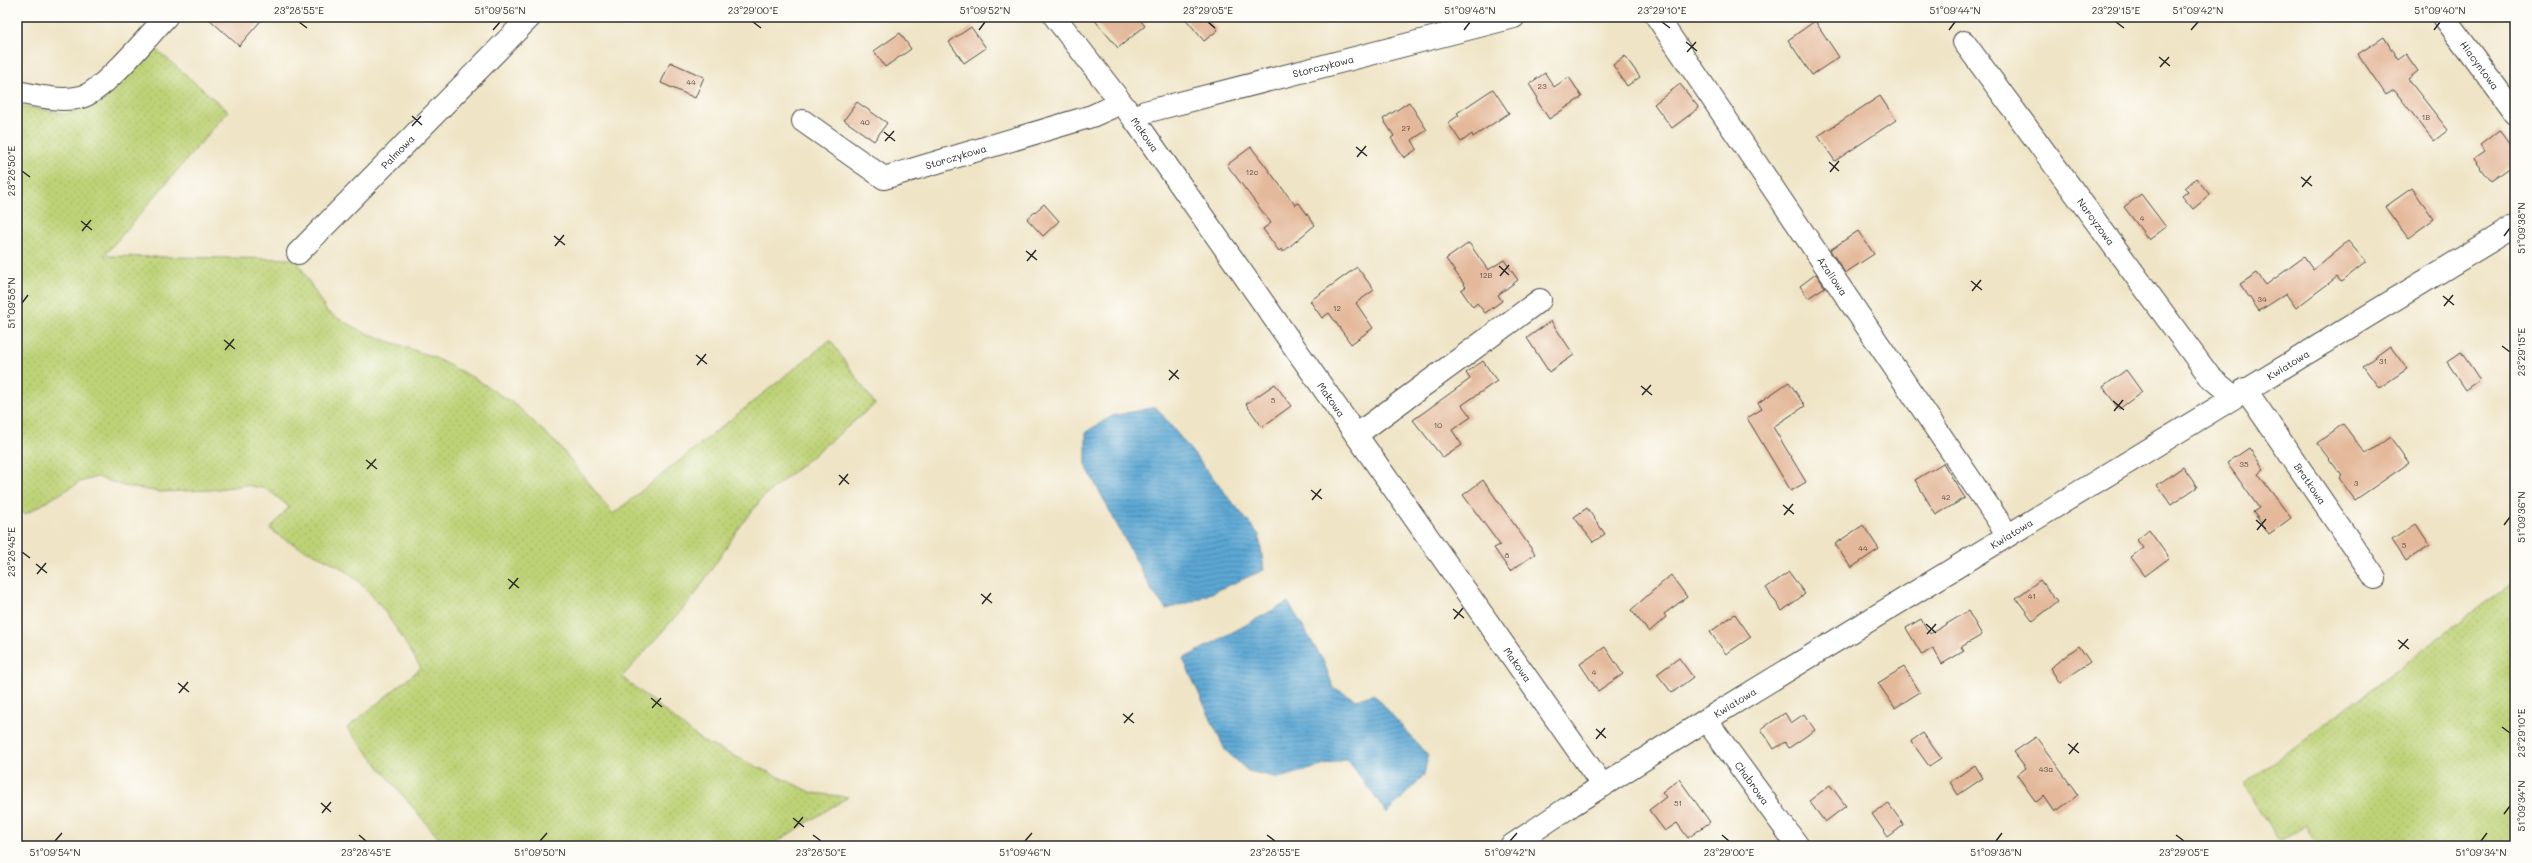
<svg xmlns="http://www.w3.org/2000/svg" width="2532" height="863" font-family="Mali,sans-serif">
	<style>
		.grass { fill: url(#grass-dots); stroke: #747e50 }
		.water { fill: url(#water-rules); stroke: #436980 }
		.building { fill: #e4b89a }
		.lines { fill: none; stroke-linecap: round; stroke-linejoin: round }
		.minor-casing { stroke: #484742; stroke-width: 24 }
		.minor { stroke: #fff; stroke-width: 22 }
		.ticks { fill: none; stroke: #2b2b2b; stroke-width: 1.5 }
		.labels { text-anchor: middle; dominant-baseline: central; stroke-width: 3; stroke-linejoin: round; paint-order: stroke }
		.number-label { font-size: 8px; fill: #594e47 }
		.street-label { font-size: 10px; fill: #2b2b2b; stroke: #fdfcf7 }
		.neatline { fill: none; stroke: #2b2b2b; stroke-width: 1.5 }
		.ticks-label { font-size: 10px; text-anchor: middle; fill: #2b2b2b }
	</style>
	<defs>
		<pattern id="grass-dots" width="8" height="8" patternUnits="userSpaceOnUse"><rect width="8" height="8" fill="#bdd276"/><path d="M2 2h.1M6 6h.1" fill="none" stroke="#a3b466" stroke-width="1.8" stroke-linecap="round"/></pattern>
		<pattern id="water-rules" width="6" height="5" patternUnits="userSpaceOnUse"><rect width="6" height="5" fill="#5ba7d4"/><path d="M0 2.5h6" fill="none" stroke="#4b88ac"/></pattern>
	</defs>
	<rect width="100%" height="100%" fill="#fdfcf7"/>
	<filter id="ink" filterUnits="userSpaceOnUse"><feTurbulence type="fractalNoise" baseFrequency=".025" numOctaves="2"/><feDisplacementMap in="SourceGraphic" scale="8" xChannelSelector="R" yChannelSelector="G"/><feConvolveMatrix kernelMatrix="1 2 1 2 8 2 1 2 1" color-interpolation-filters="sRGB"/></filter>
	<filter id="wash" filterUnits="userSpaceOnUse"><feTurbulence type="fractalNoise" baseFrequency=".012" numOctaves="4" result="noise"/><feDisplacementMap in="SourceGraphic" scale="16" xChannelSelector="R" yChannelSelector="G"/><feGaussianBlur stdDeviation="0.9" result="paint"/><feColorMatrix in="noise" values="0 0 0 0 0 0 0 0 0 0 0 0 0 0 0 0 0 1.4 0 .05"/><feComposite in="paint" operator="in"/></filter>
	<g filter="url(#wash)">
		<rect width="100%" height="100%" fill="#efe4c6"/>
		<!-- grass -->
		<path class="grass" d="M152,46L228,111L104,256L296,259L327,312L361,331L433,357L476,379L517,406L561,448L613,514L830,340L875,404L763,497L739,528L694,596L622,677L702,741L813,793L848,797L770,846H445L347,728L421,668C399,634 380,597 347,572C325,555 294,549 270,529L289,507L267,489L245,485L212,490L160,492L124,486L97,477L80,482L26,514L17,511V105L66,114L97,102Z
			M2515,581V846H2319L2305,826L2279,842L2244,785Z"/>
		<!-- water -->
		<path class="water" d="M1156,407L1259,535L1264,570L1191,602L1166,609L1152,591L1086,466V432L1112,416Z
			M1288,602L1324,662L1333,687L1356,700L1374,694L1428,756L1424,775L1387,813L1347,759L1279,778L1248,771L1225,750L1183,659Z"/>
		<g id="blocks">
			<!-- building -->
			<path class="building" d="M207,17H264L239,46Z
				M1092,17H1138L1145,26L1118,48Z
				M1184,17H1207L1218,30L1204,41Z
				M1815,21L1839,57L1812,75L1788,40Z
				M971,27L986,48L964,63L949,42Z
				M900,33L911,49L885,67L874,51Z
				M2384,37L2398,60L2406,54L2418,71L2408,79L2448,130L2434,141L2394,90L2386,95L2358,54Z
				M1625,56L1640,77L1627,86L1613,65Z
				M670,62L704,77L695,98L661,83Z
				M1545,73L1554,87L1569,77L1582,97L1549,119L1536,99L1538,98L1529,84Z
				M1680,84L1699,108L1672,128L1654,104Z
				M1493,89L1509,113L1473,137L1472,134L1461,142L1448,123L1459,115L1457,113Z
				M1880,96L1896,120L1835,161L1818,136Z
				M857,102L887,123L874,141L844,120Z
				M1409,102L1427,130L1412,140L1417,149L1404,158L1391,138L1394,136L1383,119Z
				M2499,130L2515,152V164L2491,181L2474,159L2485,151L2480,145Z
				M1251,147L1295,205L1299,203L1315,225L1283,252L1281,249L1279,251L1263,229L1271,223L1227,165Z
				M2196,178L2210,195L2193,209L2182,196L2188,191L2185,188Z
				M2412,188L2434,219L2408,238L2385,207Z
				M2141,194L2166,227L2149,240L2124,207Z
				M1044,204L1059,221L1043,236L1027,219Z
				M1858,231L1874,254L1845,273L1830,250Z
				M2348,241L2366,262L2341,282L2337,277L2296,308L2286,294L2259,311L2240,284L2257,273L2266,285L2304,257L2313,270Z
				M1469,243L1488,270L1504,260L1518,280L1498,295L1502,301L1485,313L1477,303L1473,307L1461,290L1466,287L1446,259Z
				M1357,267L1374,290L1356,303L1373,328L1351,344L1329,313L1322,318L1310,301Z
				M1816,274L1825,287L1808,298L1800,286Z
				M1551,321L1574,355L1549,372L1527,338Z
				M2390,346L2407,369L2379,388L2363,366Z
				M2461,352L2480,380L2466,390L2447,362Z
				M1483,361L1497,381L1462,405L1471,417L1452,430L1462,445L1443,458L1413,420L1470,379L1466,373Z
				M2126,370L2142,392L2119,409L2103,387Z
				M1789,382L1805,406L1773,427L1806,482L1791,491L1747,418L1762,409L1758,403Z
				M1275,384L1291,406L1262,427L1246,404Z
				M2343,424L2366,454L2390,437L2409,463L2355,500L2339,478L2342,476L2317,443Z
				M2249,448L2264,469L2258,474L2291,518L2269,534L2253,512L2259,508L2227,463Z
				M1943,463L1965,498L1936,515L1915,480Z
				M2183,467L2197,487L2171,505L2157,485Z
				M1483,480L1535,554L1510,571L1494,548L1500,545L1463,495Z
				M1587,508L1605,534L1593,542L1574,517Z
				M2416,524L2430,545L2406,561L2392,540Z
				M1863,525L1879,549L1851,568L1835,544Z
				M2149,530L2169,558L2145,576L2131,557L2143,548L2137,540Z
				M1789,572L1805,594L1782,611L1766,588Z
				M1671,575L1687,597L1664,614L1666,617L1649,632L1631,610Z
				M2040,580L2057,602L2033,621L2016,598Z
				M1968,611L1982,635L1961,647L1964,651L1942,664L1933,648L1922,655L1906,628L1921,619L1930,634Z
				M1735,614L1751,637L1726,654L1710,632Z
				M2079,646L2090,662L2060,683L2050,668Z
				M1605,647L1623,674L1598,691L1580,664Z
				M1679,658L1693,677L1672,693L1657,674Z
				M1904,667L1920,692L1895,708L1878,683Z
				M1785,713L1791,723L1804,714L1815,730L1789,748L1785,742L1774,749L1761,729Z
				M1923,733L1941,758L1929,766L1911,741Z
				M2036,737L2078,795L2055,812L2044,796L2036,802L2017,775L2026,768L2014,752Z
				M1975,765L1983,778L1958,795L1950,782Z
				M1679,779L1710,822L1688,838L1677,823L1665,831L1649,810L1666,797L1662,792Z
				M1830,785L1846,806L1825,822L1809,801Z
				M1888,803L1904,825L1888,837L1872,814Z"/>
		</g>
	</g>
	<g filter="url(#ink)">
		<use href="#blocks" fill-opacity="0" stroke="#484742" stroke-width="1"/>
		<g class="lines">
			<defs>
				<g id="minor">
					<path id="s1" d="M1055,17L1134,119L1603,786"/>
					<path id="s2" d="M1657,17L2008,535"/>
					<path id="s3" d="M2444,17L2515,113"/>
					<path id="s4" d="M1964,42L2210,377L2233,396"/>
					<path d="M17,92C38,96 60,102 81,97C103,92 149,35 166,17"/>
					<path id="s5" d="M1134,119L1145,112L1514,17"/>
					<path id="s6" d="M803,121L884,178L1092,116L1121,103"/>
					<path id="s7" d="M298,253L530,17"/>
					<path id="s8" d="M2245,389L2375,578"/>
					<path d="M1356,435L1540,300"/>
					<path id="s9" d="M1706,720L1798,846"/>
					<path id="s10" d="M1511,846L1572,805L1706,720L2515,226"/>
				</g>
			</defs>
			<!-- minor casing -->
			<use href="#minor" class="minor-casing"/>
			<!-- minor -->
			<use href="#minor" class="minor"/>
		</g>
	</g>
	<!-- ticks -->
	<path class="ticks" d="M299,22L307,28M753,22L761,28M1208,22L1215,28M1662,22L1670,28M2116,22L2124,28M493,30L500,22M979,30L985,22M1464,30L1470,22M1949,30L1955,22M2191,30L2198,22M2434,30L2440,22M1686,42L1697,51M1687,52L1696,42M2159,57L2170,66M2160,67L2169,57M412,116L422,125M412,126L421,116M884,132L895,141M885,141L894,131M1356,147L1367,156M1357,157L1366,146M1829,162L1839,171M22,171L30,177M1830,172L1839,161M2301,177L2312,186M2302,187L2311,176M81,221L92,230M82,231L91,220M554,236L565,245M2504,236L2510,228M555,246L564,235M1026,251L1037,260M1027,261L1036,250M1499,266L1509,275M1500,276L1509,265M1971,281L1982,290M1972,291L1981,280M2443,296L2454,305M22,303L28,295M2444,306L2453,295M224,340L235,349M2502,346L2510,352M225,350L234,339M696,355L707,364M697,365L706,354M1169,370L1179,379M1169,380L1178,370M1641,386L1652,395M1642,395L1651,385M2113,401L2124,410M2114,411L2123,400M366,460L377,469M367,469L376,459M839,475L849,484M839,485L848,474M1311,490L1322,499M1312,500L1321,489M1783,505L1794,514M1784,515L1793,504M2256,520L2266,529M2504,525L2510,517M2257,530L2266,519M22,552L30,558M36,564L47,573M37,574L46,563M508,579L519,588M509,589L518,578M981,594L992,603M982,604L991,593M1453,609L1464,618M1454,619L1463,608M1926,624L1936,633M1927,634L1936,624M2398,640L2409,649M2399,649L2408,639M178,683L189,692M179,693L188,682M651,698L662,707M652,708L661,698M1123,714L1134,723M1124,723L1133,713M2502,727L2510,733M1596,729L1606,738M1596,739L1605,728M2068,744L2079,753M2069,754L2078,743M321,803L331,812M322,813L331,802M2504,814L2510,806M793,818L804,827M794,828L803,817M359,835L366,841M813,835L821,841M1267,835L1275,841M1722,835L1729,841M2176,835L2184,841M55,841L62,833M540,841L547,833M1025,841L1032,833M1510,841L1517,833M1996,841L2002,833M2481,841L2487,833"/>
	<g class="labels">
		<!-- number labels -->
		<g class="number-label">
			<text x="691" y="82">44</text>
			<text x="1542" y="86">23</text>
			<text x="2426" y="117">1B</text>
			<text x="865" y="122">40</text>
			<text x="1406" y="128">27</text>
			<text x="1252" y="172">12c</text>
			<text x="2142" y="218">4</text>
			<text x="1486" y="275">12B</text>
			<text x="2262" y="299">34</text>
			<text x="1337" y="308">12</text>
			<text x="2383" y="361">31</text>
			<text x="1273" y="400">5</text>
			<text x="1438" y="425">10</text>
			<text x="2244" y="464">35</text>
			<text x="2356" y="483">3</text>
			<text x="1946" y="497">42</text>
			<text x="2404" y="545">5</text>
			<text x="1863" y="548">44</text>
			<text x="1507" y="555">8</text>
			<text x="2032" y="596">41</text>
			<text x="1594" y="672">4</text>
			<text x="2046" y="769">43a</text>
			<text x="1678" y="803">51</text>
		</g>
		<!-- street labels -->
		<g class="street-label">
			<text stroke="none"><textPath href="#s3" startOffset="60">Hiacyntowa</textPath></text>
			<text stroke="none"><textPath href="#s5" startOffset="197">Storczykowa</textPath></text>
			<text stroke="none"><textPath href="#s1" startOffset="148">Makowa</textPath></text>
			<text stroke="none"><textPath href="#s7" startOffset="142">Palmowa</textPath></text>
			<text stroke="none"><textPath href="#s6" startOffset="174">Storczykowa</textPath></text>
			<text stroke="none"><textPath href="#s4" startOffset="223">Narcyzowa</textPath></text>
			<text stroke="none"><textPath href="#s2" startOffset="313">Azaliowa</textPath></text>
			<text stroke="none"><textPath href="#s10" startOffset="914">Kwiatowa</textPath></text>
			<text stroke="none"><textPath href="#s1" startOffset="472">Makowa</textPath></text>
			<text stroke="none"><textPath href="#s8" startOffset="115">Bratkowa</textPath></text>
			<text stroke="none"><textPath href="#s10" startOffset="590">Kwiatowa</textPath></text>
			<text stroke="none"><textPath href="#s1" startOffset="796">Makowa</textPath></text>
			<text stroke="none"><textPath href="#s10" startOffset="266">Kwiatowa</textPath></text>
			<text stroke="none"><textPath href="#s9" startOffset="78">Chabrowa</textPath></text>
		</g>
	</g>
	<!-- margin -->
	<rect width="2532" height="863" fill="none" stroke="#fdfcf7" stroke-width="44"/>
	<rect x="22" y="22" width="2488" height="819" class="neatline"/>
	<g class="ticks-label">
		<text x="299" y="14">23°28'55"E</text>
		<text x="500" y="14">51°09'56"N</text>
		<text x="753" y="14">23°29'00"E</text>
		<text x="985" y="14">51°09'52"N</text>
		<text x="1208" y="14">23°29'05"E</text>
		<text x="1470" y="14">51°09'48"N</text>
		<text x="1662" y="14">23°29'10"E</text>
		<text x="1955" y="14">51°09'44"N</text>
		<text x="2116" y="14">23°29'15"E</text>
		<text x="2198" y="14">51°09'42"N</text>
		<text x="2440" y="14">51°09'40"N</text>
		<text transform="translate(11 171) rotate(-90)" y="4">23°28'50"E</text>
		<text transform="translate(2521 228) rotate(-90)" y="4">51°09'38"N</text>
		<text transform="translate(11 303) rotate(-90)" y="4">51°09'58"N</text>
		<text transform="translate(2521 352) rotate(-90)" y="4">23°29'15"E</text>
		<text transform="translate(2521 517) rotate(-90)" y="4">51°09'36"N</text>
		<text transform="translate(11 552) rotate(-90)" y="4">23°28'45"E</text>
		<text transform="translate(2521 733) rotate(-90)" y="4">23°29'10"E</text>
		<text transform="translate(2521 806) rotate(-90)" y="4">51°09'34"N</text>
		<text x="55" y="856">51°09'54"N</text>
		<text x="366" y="856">23°28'45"E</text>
		<text x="540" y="856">51°09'50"N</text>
		<text x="821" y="856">23°28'50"E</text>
		<text x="1025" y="856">51°09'46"N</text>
		<text x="1275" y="856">23°28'55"E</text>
		<text x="1510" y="856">51°09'42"N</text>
		<text x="1729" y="856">23°29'00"E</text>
		<text x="1996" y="856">51°09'38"N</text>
		<text x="2184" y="856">23°29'05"E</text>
		<text x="2481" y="856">51°09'34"N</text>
	</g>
</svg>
